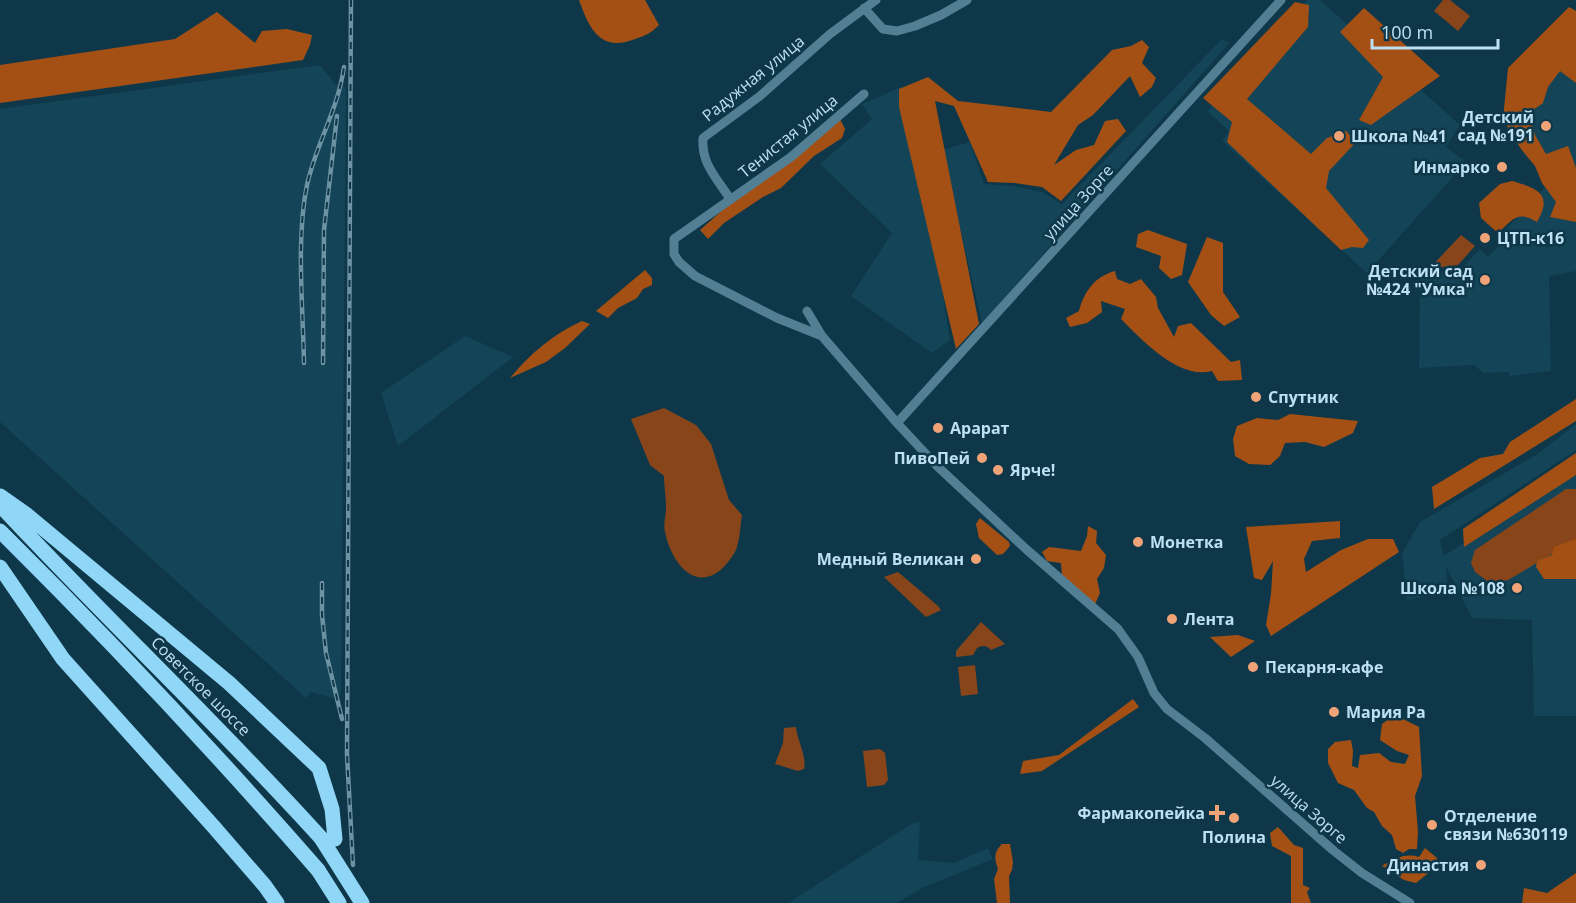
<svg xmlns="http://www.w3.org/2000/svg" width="1576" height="903" font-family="'Open Sans',sans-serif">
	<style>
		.built { fill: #144457 }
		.green { fill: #884519 }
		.forest { fill: #a45014 }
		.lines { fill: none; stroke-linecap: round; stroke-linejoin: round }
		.minor { stroke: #537f95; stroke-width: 9 }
		.trunk { stroke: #90d6f6; stroke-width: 15 }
		.rail-casing { stroke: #6c92a4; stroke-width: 4.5 }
		.rail { stroke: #0e3849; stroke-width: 2; stroke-dasharray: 7; stroke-linecap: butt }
		.trunk-bridge { stroke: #90d6f6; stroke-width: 15 }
		.poi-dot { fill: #efa377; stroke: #0e3849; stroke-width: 2 }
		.labels { text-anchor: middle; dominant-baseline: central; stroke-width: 5; stroke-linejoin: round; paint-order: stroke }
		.street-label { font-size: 16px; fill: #bde0f3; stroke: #0e3849 }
		.poi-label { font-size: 16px; font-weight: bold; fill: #bde0f3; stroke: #0e3849; text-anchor: start }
	</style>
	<rect width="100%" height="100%" fill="#0e3849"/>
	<!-- built -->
	<path class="built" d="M1307,0H1320L1460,125L1446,147L1466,162L1367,273L1222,141L1229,131L1207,111Z
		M1222,39L1229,43L982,323L942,150L970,142L984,184L1013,186L1042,192L1062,204Z
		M1576,40V191L1520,140L1513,111Z
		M320,65L336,85L346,87L341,695L333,698L311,692L306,698L0,422V109Z
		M901,87L928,204L950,340L932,353L851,296L892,233L820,164L872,119L862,104Z
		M1548,184L1576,210V271L1549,276L1551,371L1510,376L1508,372L1483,373L1475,365L1419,368L1420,284L1424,273L1460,270L1480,249L1488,257L1503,241L1499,237Z
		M465,336L513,357L398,446L381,393Z
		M1576,424V450L1440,540L1444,556L1576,470V716H1534L1532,620L1472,618L1446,566L1448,591L1407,600L1402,553L1420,522L1536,455Z
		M920,822L918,860L954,863L988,848L993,859L922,888L897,903H788L913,823Z"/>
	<!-- green -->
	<path class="green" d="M1443,0H1450L1470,16L1458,31L1434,11Z
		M1461,235L1475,246L1458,265L1429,269Z
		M664,408L696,425L711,444L729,500L742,515C740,526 740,542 735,552C707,599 674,574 665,532C663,524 666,516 666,508C666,497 664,486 664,476L650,465L631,419Z
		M1566,489H1576V540L1508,580L1490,583L1475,572L1471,563L1475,550Z
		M898,572L938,606L941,610L926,617L884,577Z
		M981,622L1005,644L991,650C987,645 982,645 977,648L973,655L956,657V651Z
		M975,665L978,694L961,696L958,667Z
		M796,727C797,740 807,756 804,769L798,771L775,764L783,743L784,728Z
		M880,749L885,753L888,780L884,785L867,787L863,751Z"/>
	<!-- forest -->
	<path class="forest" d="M579,0H645L659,25C651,33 645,36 635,39C600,53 589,28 579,0Z
		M1295,2L1309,5L1308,27L1247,99L1311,154L1327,138L1346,131L1356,142L1329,171L1326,188L1369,240L1363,248L1352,247L1341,250L1227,142L1232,122L1203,98Z
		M1569,7L1576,11V83L1560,71L1548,87L1543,103L1529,113L1535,135L1546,154L1568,146L1576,168V222L1550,217L1556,202L1542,183L1535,166L1521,149L1503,119L1508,68Z
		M1364,8L1440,76L1371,125L1359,120L1383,77L1340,32Z
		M217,12L255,43L262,31L287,29L312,35L310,45L303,60L0,103V65L175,39Z
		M1142,40L1149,47L1142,63L1156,78L1152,87L1140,97L1130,76L1093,115L1078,125L1054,165L1076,150L1094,145L1105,121L1118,119L1126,131L1061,201L1042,187L1015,183L988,182L954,106L935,101L979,324L956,349L899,107V89L928,77L958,101L1051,112L1112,50L1131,46Z
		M839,117L845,129L842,138L814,156L781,188L763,197L724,223L708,239L700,230L742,193Z
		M1512,181C1536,188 1554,193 1537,222C1517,210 1513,220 1498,233L1481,218L1479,203L1500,184Z
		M1148,230L1187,244L1182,275L1171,279L1159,268L1161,256L1136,247L1138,234Z
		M1207,237L1223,243V292L1240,317L1224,326L1211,315L1188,282Z
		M645,270L652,278V285L643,289L637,298L618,308L608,318L596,311Z
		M1115,271L1117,279L1130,284L1141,279L1156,297L1158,308L1174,337L1178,326L1191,323L1231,362L1240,360L1242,380L1218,381L1212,371C1179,380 1142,340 1121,319L1125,309L1101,301L1102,312L1087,323L1070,327L1066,318L1079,311C1084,292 1095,276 1115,271Z
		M582,321L590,324L565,348L546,362L510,378C530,354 553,334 582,321Z
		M1576,399V421L1434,509L1432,487L1480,458L1503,454L1510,442Z
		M1290,414L1358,421L1353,433L1324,447L1305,442L1285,443L1280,456L1270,465L1249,464L1235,456L1233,439L1237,426L1257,418L1278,420Z
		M1576,453V475L1464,547L1463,529Z
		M980,518L1009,542L1010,546L1003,554L997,555L979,538L976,524Z
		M1340,521V538L1312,541L1304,559L1306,572L1341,550L1368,539H1393L1399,552L1271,636L1266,625L1271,594L1273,561L1262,580L1254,578L1246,527Z
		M1088,526L1097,531L1096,543L1106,555L1104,568L1097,579L1100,593L1095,604L1062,576L1061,563L1047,561L1042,552L1049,547L1081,551L1087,536Z
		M1576,539V579H1544L1536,567L1537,561L1552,555L1554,547Z
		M1238,635L1255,641L1231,657L1210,637Z
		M1133,699L1139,707L1042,771L1020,774L1023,761L1059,755Z
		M1395,715L1419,727L1422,776L1415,796L1418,832L1417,849H1409L1403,853L1396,849L1392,835L1382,826L1374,812L1367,808L1354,790L1338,783L1328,763V749L1335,742L1351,740L1353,751L1352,766L1358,768L1360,755L1379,753L1391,762L1405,764L1409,755L1397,751L1380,740L1382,724Z
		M1278,827L1294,845L1303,848V885L1310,888L1307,892L1311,903H1291V856L1272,846L1270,833Z
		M1002,844H1010L1013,862L1012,870L1009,876L1010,903H997L994,879L998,869C994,858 994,852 1002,844Z
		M1425,848L1437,858L1438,865L1416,883L1404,880L1382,866C1395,858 1405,853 1419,857Z
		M1576,873V903H1522L1524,888L1547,893Z"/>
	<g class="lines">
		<!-- minor -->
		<path class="minor" d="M864,8L883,29L897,31L915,26L941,15L967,0
			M730,199C717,178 701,164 703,138L760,96L830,34L876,0
			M807,311L822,336L897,423L937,466L1026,549L1118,629L1138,657L1154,693L1167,709L1205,738L1334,851L1362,873L1410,903
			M822,336L777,318L695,276L679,262L674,254V239L791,157L864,94
			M897,423L1281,0"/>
		<!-- trunk -->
		<path class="trunk" d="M0,496L27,515L229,683L319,768L332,809L335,839
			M0,505C105,618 218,724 321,838
			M0,531C110,640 216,753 318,870
			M0,567L63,659L213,826L265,886L277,903"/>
		<defs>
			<path id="rail" d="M351,0L347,755L353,865
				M304,363C303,308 296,238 307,185C316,144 338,110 344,67
				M323,363L324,230L337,116
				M322,583V615L326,653L342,719"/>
		</defs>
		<!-- rail casing -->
		<use href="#rail" class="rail-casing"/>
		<!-- rail -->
		<use href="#rail" class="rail"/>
		<!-- trunk-bridge -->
		<path class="trunk-bridge" d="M321,838L362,903
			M318,870L339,903"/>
	</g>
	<!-- markers -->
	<g class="poi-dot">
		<circle cx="1546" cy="126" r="6"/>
		<circle cx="1339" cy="136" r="6"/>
		<circle cx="1502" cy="167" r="6"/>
		<circle cx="1485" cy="238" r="6"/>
		<circle cx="1485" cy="280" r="6"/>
		<circle cx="1256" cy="397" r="6"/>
		<circle cx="938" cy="428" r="6"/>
		<circle cx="982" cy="458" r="6"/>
		<circle cx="998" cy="470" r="6"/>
		<circle cx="1138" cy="542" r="6"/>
		<circle cx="976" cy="559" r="6"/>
		<circle cx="1517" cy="588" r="6"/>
		<circle cx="1172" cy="619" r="6"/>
		<circle cx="1253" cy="667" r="6"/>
		<circle cx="1334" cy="712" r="6"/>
		<path d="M1214 804h6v6h6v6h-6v6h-6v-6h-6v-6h6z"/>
		<circle cx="1234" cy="818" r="6"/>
		<circle cx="1432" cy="825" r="6"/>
		<circle cx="1481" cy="865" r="6"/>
	</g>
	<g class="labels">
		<!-- street labels -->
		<g class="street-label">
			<text transform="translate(753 78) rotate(-39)">Радужная улица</text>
			<text transform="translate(788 136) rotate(-39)">Тенистая улица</text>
			<text transform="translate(1078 202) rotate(-48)">улица Зорге</text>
			<text transform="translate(201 686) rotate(45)">Советское шоссе</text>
			<text transform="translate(1309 809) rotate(41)">улица Зорге</text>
		</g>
		<!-- poi labels -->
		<g class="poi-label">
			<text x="1534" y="117" text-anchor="end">Детский<tspan x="1534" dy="18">сад №191</tspan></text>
			<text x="1351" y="136">Школа №41</text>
			<text x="1490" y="167" text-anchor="end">Инмарко</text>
			<text x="1497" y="238">ЦТП-к16</text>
			<text x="1473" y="271" text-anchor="end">Детский сад<tspan x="1473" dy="18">№424 "Умка"</tspan></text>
			<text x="1268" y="397">Спутник</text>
			<text x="950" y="428">Арарат</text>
			<text x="970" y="458" text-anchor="end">ПивоПей</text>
			<text x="1010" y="470">Ярче!</text>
			<text x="1150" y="542">Монетка</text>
			<text x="964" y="559" text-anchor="end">Медный Великан</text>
			<text x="1505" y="588" text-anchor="end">Школа №108</text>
			<text x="1184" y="619">Лента</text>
			<text x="1265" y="667">Пекарня-кафе</text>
			<text x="1346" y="712">Мария Ра</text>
			<text x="1205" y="813" text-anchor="end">Фармакопейка</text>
			<text x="1444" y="816">Отделение<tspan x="1444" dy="18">связи №630119</tspan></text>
			<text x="1234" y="837" text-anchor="middle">Полина</text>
			<text x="1469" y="865" text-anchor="end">Династия</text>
		</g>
	</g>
	<!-- scale -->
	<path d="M1372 39v9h126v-9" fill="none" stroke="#bde0f3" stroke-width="3"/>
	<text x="1381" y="39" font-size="18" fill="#bde0f3" stroke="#0e3849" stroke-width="4.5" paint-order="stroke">100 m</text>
</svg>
